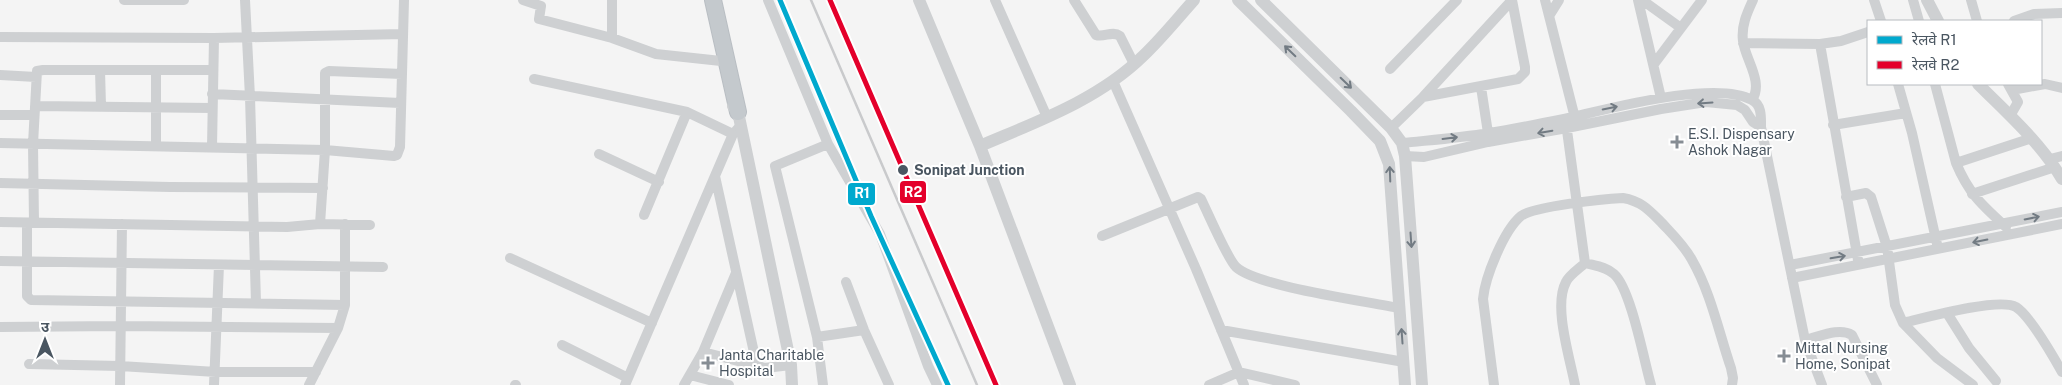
<svg xmlns="http://www.w3.org/2000/svg" width="2062" height="385" font-family="'Public Sans','Noto Sans Devanagari',sans-serif">
	<style>
		.lines { fill: none; stroke-linecap: round; stroke-linejoin: round }
		.trunk-casing { stroke: #b9bec3; stroke-width: 18 }
		.minor { stroke: #ced0d2; stroke-width: 10 }
		.tertiary { stroke: #ced0d2; stroke-width: 12 }
		.trunk { stroke: #c4c9cd; stroke-width: 16 }
		.rail { stroke: #c9cacc; stroke-width: 2.5 }
		.rail-1-casing { stroke: #fff; stroke-width: 9 }
		.rail-2-casing { stroke: #fff; stroke-width: 9 }
		.rail-1 { stroke: #00a9ce; stroke-width: 5 }
		.rail-2 { stroke: #e4002b; stroke-width: 5 }
		.oneway { stroke: #727b83 }
		.poi-dot { fill: #868d94; stroke: #fff; stroke-width: 2 }
		.stop-dot { fill: #4a5661; stroke: #fff; stroke-width: 2 }
		.labels { text-anchor: middle; dominant-baseline: central; stroke-width: 4; stroke-linejoin: round; paint-order: stroke }
		.poi-label { font-size: 14px; fill: #4a5661; stroke: #fff; text-anchor: start }
		.stop-label { font-size: 14px; font-weight: bold; fill: #4a5661; stroke: #fff; text-anchor: start }
		.line-badge { stroke: #fff; stroke-width: 2 }
		.badge-label { font-size: 14px; text-anchor: middle; font-weight: bold; fill: #fff }
	</style>
	<rect width="100%" height="100%" fill="#f4f4f4"/>
	<g class="lines">
		<defs>
			<path id="trunk" d="M713,0L738,112"/>
		</defs>
		<!-- trunk casing -->
		<use href="#trunk" class="trunk-casing"/>
		<!-- minor -->
		<path class="minor" d="M124,0H184
			M245,0L250,97L256,303
			M523,0L541,6L539,19L612,38L656,54L721,61
			M768,0L828,144L880,234L928,366L937,385
			M995,0L1047,117
			M1074,0L1096,35C1104,38 1112,30 1120,36L1134,64
			M1545,0L1576,122
			M1638,0L1661,98
			M1642,0L1681,28
			M1874,0L1881,21
			M1913,0L1919,21
			M1971,0L1977,21
			M1549,16L1559,0
			M2014,21L2034,14L2062,13
			M0,37L214,38L403,34
			M612,38V0
			M1743,43L1820,44L1841,41L1868,32
			M1820,44L1858,260
			M1654,64L1702,0
			M1390,69L1457,0
			M100,70L101,106
			M156,71V146
			M0,75L36,77
			M534,79L687,112L733,134
			M1113,81L1196,269L1244,385
			M1898,84L1912,133L1937,244
			M1935,84L1956,163C1969,194 1982,205 2006,227
			M2008,84L2018,102L2010,116
			M1481,87L1488,133
			M2012,90L2045,84L2062,88
			M212,94L400,103
			M1423,97L1518,79L1525,72V67L1512,0
			M1752,100C1764,82 1745,59 1743,41C1741,26 1747,13 1753,0
			M35,106L212,108
			M0,115H34
			M1566,123L1585,263
			M1833,125L1906,113
			M1391,128L1423,97L1512,0
			M0,143L325,150L394,156L397,155L400,147L404,0
			M1402,143C1431,140 1460,138 1489,133C1514,129 1539,124 1564,119C1605,110 1715,79 1752,100C1762,105 1761,117 1761,127L1805,340L1822,385
			M212,147L214,38
			M599,154L659,182
			M1405,156L1424,157L1488,142L1567,128L1661,109L1706,102L1737,105L1745,110L1753,122L1761,127
			M2050,159L2062,156
			M1956,163L2032,138
			M715,176L757,366
			M0,183L170,187L323,188
			M1972,194L2055,167
			M1846,197L1866,193L1871,197L1887,247L1895,305L1903,323L1937,358L1973,385
			M644,215L687,112
			M0,222L287,227L320,224L370,225
			M27,223V296L31,300L345,305
			M34,223L33,144L37,71L43,70H213
			M320,224L325,150V73L329,71L402,74
			M1102,236L1198,197L1201,199C1208,213 1227,258 1236,267C1258,287 1366,301 1399,308
			M510,258L652,323
			M0,261L383,267
			M1585,263C1596,266 1606,267 1614,274C1631,289 1644,361 1651,385
			M1790,265L2062,212
			M1792,278L2062,224
			M846,282L864,330L889,385
			M1947,313L1969,348L1996,381
			M1903,323C1924,318 1999,297 2016,307C2030,316 2053,356 2062,372
			M0,327L121,326L338,328
			M1221,330L1404,362
			M817,337L864,330
			M1805,340C1819,337 1839,327 1852,335L1877,385
			M562,345L628,378
			M703,352L765,368L791,365
			M29,364L120,366L216,372H316
			M690,375L729,385
			M120,385L122,224
			M214,385L219,265
			M309,385L338,328L345,305V224
			M515,385H516
			M625,385L733,134L741,125
			M684,385L703,352L736,273
			M823,385L817,337L775,166L828,144
			M1209,385L1239,372L1295,385
			M1494,385L1483,299C1485,277 1504,230 1521,216C1535,206 1604,199 1623,198C1641,201 1649,210 1661,222C1672,234 1684,245 1692,260C1711,293 1719,333 1731,368L1733,378L1732,385
			M1575,385C1570,358 1553,306 1566,282C1569,275 1579,269 1585,263"/>
		<!-- tertiary -->
		<path class="tertiary" d="M919,0L980,146L1070,385
			M1238,0L1351,111L1380,141L1389,164L1405,385
			M1261,0L1391,128L1402,143L1405,156L1422,385
			M1927,0L1938,21
			M1978,84C2008,114 2040,142 2062,179
			M733,106L738,112L791,365L792,385
			M980,146C1036,122 1098,100 1143,56C1161,39 1177,19 1194,0"/>
		<!-- trunk -->
		<use href="#trunk" class="trunk"/>
		<!-- rail -->
		<path class="rail" d="M780,0L871,216L948,385
			M811,0L977,385"/>
		<defs>
			<path id="rail-1" d="M780,0L871,216L948,385"/>
			<path id="rail-2" d="M830,0L996,385"/>
		</defs>
		<!-- rail-1 casing -->
		<use href="#rail-1" class="rail-1-casing"/>
		<!-- rail-2 casing -->
		<use href="#rail-2" class="rail-2-casing"/>
		<!-- rail-1 -->
		<use href="#rail-1" class="rail-1"/>
		<!-- rail-2 -->
		<use href="#rail-2" class="rail-2"/>
	</g>
	<!-- one-way arrows -->
	<defs><path id="oneway-shaft" d="M-6 0H5M1.5-3L5.5 0L1.5 3" fill="none" stroke-width="1.6" stroke-linecap="round" stroke-linejoin="round" transform="scale(1.25)"/></defs>
	<g class="oneway">
		<use href="#oneway-shaft" transform="translate(1290 51) rotate(-136)"/>
		<use href="#oneway-shaft" transform="translate(1346 83) rotate(44)"/>
		<use href="#oneway-shaft" transform="translate(1705 103) rotate(176)"/>
		<use href="#oneway-shaft" transform="translate(1610 108) rotate(-11)"/>
		<use href="#oneway-shaft" transform="translate(1545 132) rotate(170)"/>
		<use href="#oneway-shaft" transform="translate(1450 138) rotate(-7)"/>
		<use href="#oneway-shaft" transform="translate(1390 174) rotate(-92)"/>
		<use href="#oneway-shaft" transform="translate(2032 218) rotate(-11)"/>
		<use href="#oneway-shaft" transform="translate(1411 240) rotate(86)"/>
		<use href="#oneway-shaft" transform="translate(1980 241) rotate(169)"/>
		<use href="#oneway-shaft" transform="translate(1838 257) rotate(-10)"/>
		<use href="#oneway-shaft" transform="translate(1402 336) rotate(-94)"/>
	</g>
	<!-- markers -->
	<g class="poi-dot">
		<path d="M1674.5 134.5h5v5h5v5h-5v5h-5v-5h-5v-5h5z"/>
		<path d="M1781.5 348.5h5v5h5v5h-5v5h-5v-5h-5v-5h5z"/>
		<path d="M705.5 355.5h5v5h5v5h-5v5h-5v-5h-5v-5h5z"/>
	</g>
	<circle class="stop-dot" cx="903" cy="170" r="6"/>
	<g class="labels">
		<!-- poi labels -->
		<g class="poi-label">
			<text x="1688" y="134">E.S.I. Dispensary<tspan x="1688" dy="16">Ashok Nagar</tspan></text>
			<text x="1795" y="348">Mittal Nursing<tspan x="1795" dy="16">Home, Sonipat</tspan></text>
			<text x="719" y="355">Janta Charitable<tspan x="719" dy="16">Hospital</tspan></text>
		</g>
		<!-- stop labels -->
		<g class="stop-label">
			<text x="914" y="170">Sonipat Junction</text>
		</g>
	</g>
	<g class="line-badge">
		<rect x="899" y="180" width="28" height="24" rx="5" fill="#e4002b"/>
		<rect x="847" y="182" width="29" height="24" rx="5" fill="#00a9ce"/>
	</g>
	<g class="badge-label">
		<text x="913" y="197">R2</text>
		<text x="862" y="198">R1</text>
	</g>
	<!-- legend -->
	<rect x="1867" y="20" width="175" height="65" fill="#ffffff" stroke="#b7bbc0"/>
	<rect x="1877" y="36" width="25" height="8" fill="#00a9ce" stroke="#b7bbc0"/>
	<text x="1912" y="45" font-size="15" fill="#4a5661">रेलवे R1</text>
	<rect x="1877" y="61" width="25" height="8" fill="#e4002b" stroke="#b7bbc0"/>
	<text x="1912" y="70" font-size="15" fill="#4a5661">रेलवे R2</text>
	<!-- north arrow -->
	<g transform="translate(45 340)" stroke="#ffffff" stroke-width="4" paint-order="stroke">
	<path d="M0-4L9 19L0 12L-9 19Z" fill="#4a5661"/>
	<text y="-8" font-size="14" font-weight="bold" text-anchor="middle" fill="#4a5661">उ</text>
	</g>
</svg>
